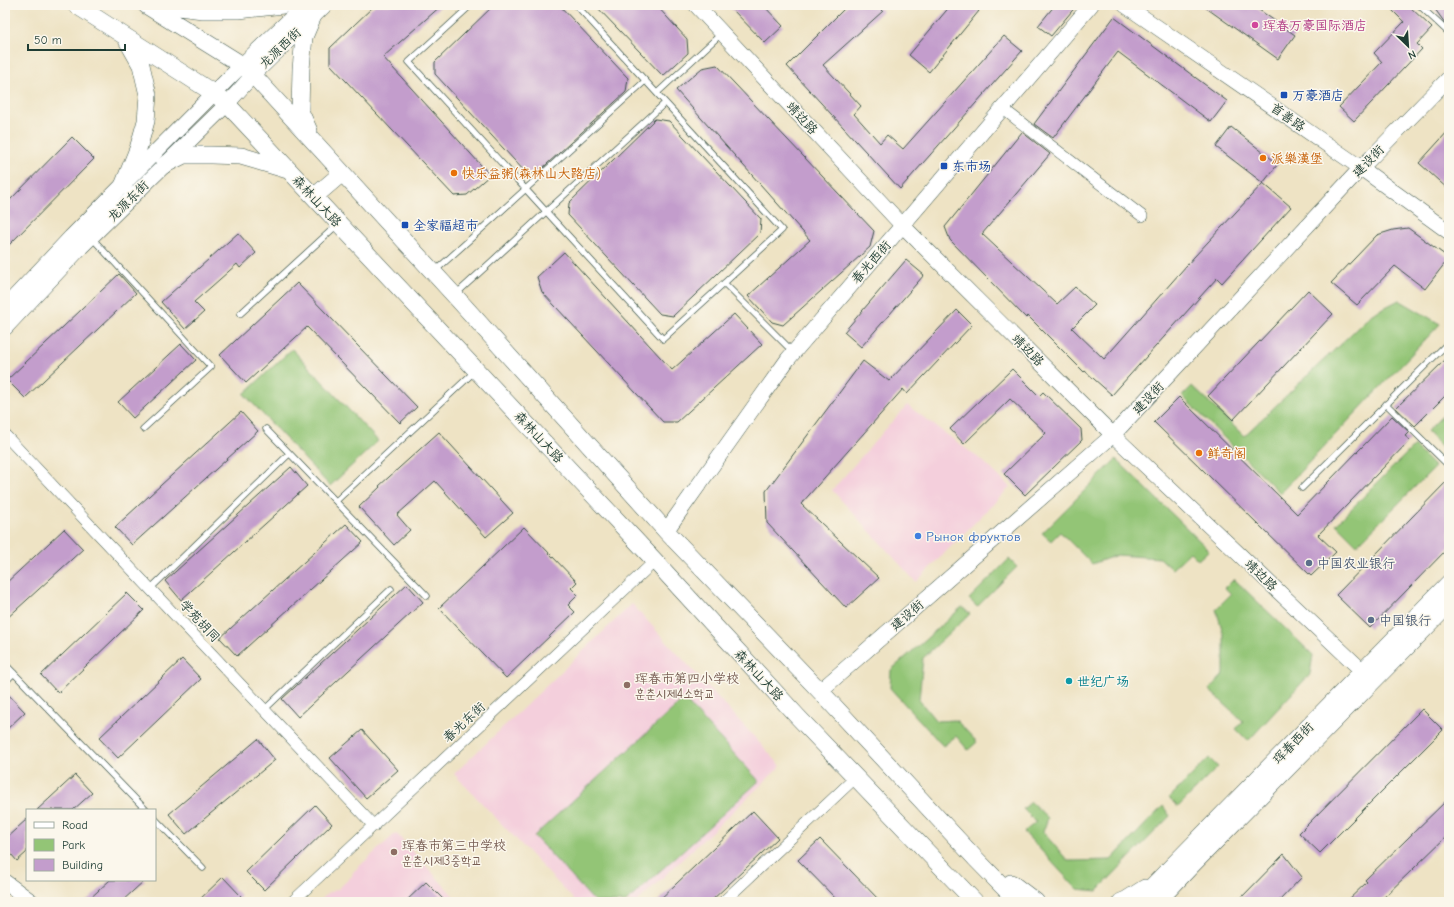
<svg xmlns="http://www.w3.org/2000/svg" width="1454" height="907" font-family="'Comic Neue','LXGW WenKai TC','Poor Story',sans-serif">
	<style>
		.built { fill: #f4cfdc }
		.green { fill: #93c576; stroke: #598155 }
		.building { fill: #c39dcc }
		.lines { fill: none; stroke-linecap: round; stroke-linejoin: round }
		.lane-casing { stroke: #3e564a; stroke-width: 7 }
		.street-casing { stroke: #3e564a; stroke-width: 12 }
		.secondary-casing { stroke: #3e564a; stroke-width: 16 }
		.primary-casing { stroke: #3e564a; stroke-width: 18 }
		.lane { stroke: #fff; stroke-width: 5.5 }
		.street { stroke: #fff; stroke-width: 11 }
		.secondary { stroke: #fff; stroke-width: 15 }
		.primary { stroke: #fff; stroke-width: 17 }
		.hotel-dot { fill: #d1479c; stroke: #fbf7ec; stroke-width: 1.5 }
		.transit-dot { fill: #1a4fb4; stroke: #fbf7ec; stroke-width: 1.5 }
		.food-dot { fill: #e8710a; stroke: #fbf7ec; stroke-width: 1.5 }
		.shop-dot { fill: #3f7fe0; stroke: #fbf7ec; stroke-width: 1.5 }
		.service-dot { fill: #5c6f8a; stroke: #fbf7ec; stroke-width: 1.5 }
		.culture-dot { fill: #0f9aa8; stroke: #fbf7ec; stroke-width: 1.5 }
		.education-dot { fill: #8d6e63; stroke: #fbf7ec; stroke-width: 1.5 }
		.labels { text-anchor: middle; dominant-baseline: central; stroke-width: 3; stroke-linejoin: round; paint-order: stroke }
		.hotel-label { font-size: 13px; fill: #b23c85; stroke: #fbf7ec; text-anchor: start }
		.street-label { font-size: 13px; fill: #1f3d34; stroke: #fbf7ec }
		.transit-label { font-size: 13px; fill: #164399; stroke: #fbf7ec; text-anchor: start }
		.food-label { font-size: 13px; fill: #c56008; stroke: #fbf7ec; text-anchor: start }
		.shop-label { font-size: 13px; fill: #366cbe; stroke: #fbf7ec; text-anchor: start }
		.service-label { font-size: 13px; fill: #4e5e75; stroke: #fbf7ec; text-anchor: start }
		.education-label { font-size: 13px; fill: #785e54; stroke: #fbf7ec; text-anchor: start }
		.culture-label { font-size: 13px; fill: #0d838f; stroke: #fbf7ec; text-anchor: start }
	</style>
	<rect width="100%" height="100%" fill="#fbf7ec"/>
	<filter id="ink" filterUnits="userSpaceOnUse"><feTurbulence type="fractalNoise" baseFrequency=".025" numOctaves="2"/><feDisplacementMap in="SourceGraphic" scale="8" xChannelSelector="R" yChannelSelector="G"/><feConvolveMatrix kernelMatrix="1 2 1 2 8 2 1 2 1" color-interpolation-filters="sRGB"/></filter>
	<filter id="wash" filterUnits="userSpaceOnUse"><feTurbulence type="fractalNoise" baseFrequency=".012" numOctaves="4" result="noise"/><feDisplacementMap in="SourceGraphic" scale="16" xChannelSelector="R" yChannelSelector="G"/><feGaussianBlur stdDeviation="0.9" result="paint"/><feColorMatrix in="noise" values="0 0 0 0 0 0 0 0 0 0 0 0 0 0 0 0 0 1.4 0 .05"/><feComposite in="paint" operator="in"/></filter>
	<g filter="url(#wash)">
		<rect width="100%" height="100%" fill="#eee3c4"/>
		<!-- built -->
		<path class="built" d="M907,405L984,462L1010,487L916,582L832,490Z
			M632,604L781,766L637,902H576L454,774Z
			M396,833L459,902H319L328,893L338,889L352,876L353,872Z"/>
		<!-- green -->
		<path class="green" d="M1399,300L1440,324L1280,493L1182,396L1192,386L1244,436L1372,314Z
			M292,349L378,441L330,486L244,394Z
			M1449,409V454L1427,431Z
			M1414,446L1435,467L1357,545L1336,524Z
			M1116,459L1209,550L1198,560L1190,552L1172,569L1160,558L1117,555L1092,564L1060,532L1051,541L1042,533Z
			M1009,559L1017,567L977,607L969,599Z
			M1234,579L1313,655L1310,674L1248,741L1236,729L1243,721L1209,690L1224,674V636L1216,609L1231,594L1225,588Z
			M962,607L970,614L923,658L919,700L936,721L956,720L977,742L968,750L956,736L943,746L890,688L891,670Z
			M684,699L759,781L626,902H595L534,836Z
			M1209,758L1218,767L1178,807L1169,798Z
			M1031,802L1048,818L1043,832L1068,861L1111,860L1163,806L1170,816L1097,891L1077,889L1024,832L1036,822L1023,809Z"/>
		<g id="blocks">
			<!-- building -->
			<path class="building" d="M375,5H442L383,57L490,175L467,195L454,196L330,64V48Z
				M494,5H559L628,78L626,92L536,174L526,173L435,74V62Z
				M595,5H656L687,39L688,53L663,76Z
				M728,5H763L783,26L765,43Z
				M848,5H877L883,11L823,65L861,106L854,114L880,143L887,135L903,149L1004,36L1022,51L900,189L787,66Z
				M951,5H971L979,11L929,72L909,55Z
				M1055,5H1077L1051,36L1038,26Z
				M1202,5H1252L1295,35L1278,59Z
				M1387,5H1408L1432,28L1417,44L1422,49L1354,121L1339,107L1382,62L1374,53L1404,22Z
				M1432,5H1449V27L1445,23Z
				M1114,17L1227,101L1211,122L1118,52L1053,138L1034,124Z
				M717,65L874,231L870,247L783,325L772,322L748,296L810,240L676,90L702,68Z
				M655,119L669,121L761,219L760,233L673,316L660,314L568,215L569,203Z
				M1231,127L1278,164L1263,183L1216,147Z
				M1449,130V190L1419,163Z
				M1022,132L1050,154L982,234L1057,304L1075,287L1095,305L1072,328L1104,359L1194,257L1263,183L1291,207L1222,283L1217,278L1112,395L1085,371L1084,372L1028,316L1026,318L950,240L945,227Z
				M72,137L94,159L5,249V205Z
				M1408,228L1449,258L1425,289L1395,266L1357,305L1331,283L1377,235L1393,230Z
				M238,233L256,253L240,268L237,264L194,302L204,312L185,329L161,302Z
				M564,252L672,370L734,314L762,344L677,422H663L542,292L537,277Z
				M906,260L924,275L861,347L844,332Z
				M119,274L136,293L25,398L7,380Z
				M297,283L417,407L400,423L307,327L246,383L220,355Z
				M1308,290L1333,314L1233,420L1208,396Z
				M957,310L972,325L907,394L903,389L801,504L879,578L846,608L767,523L766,491L863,361L889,381Z
				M181,344L196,360L133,418L118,402Z
				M1449,356V392L1415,426L1396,408Z
				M1012,369L1039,396L1043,392L1081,429L1082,440L1025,495L1004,474L1046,433L1010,399L964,444L950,429Z
				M1179,397L1297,514L1392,416L1409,432L1405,436L1410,440L1318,535L1336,552L1311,576L1154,422Z
				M241,412L258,431L132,545L115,527Z
				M439,432L513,513L486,537L435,481L397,515L410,530L394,545L359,507L380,487L379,486Z
				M291,467L307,486L181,600L165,581Z
				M1449,479V547L1370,628L1336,595Z
				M346,524L363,542L237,656L220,638Z
				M524,527L577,582L571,588L578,595L568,605L575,612L506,678L439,608Z
				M64,529L83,549L5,620V584Z
				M407,584L423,602L298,717L282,699Z
				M127,593L144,610L58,693L41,675Z
				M182,659L201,679L118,758L99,738Z
				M5,691L25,712L5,731Z
				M1422,709L1443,730L1320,853L1299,833Z
				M362,730L398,770L366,798L330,758Z
				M258,739L275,760L186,834L169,814Z
				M75,775L92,793L73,810H37Z
				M1449,798V834L1379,902H1346L1367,882L1365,880Z
				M315,805L332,824L264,890L246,872Z
				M753,811L778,838L710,902H657Z
				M27,819V852L17,861L5,847V839Z
				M820,839L881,902H839L798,860Z
				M1284,854L1302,877L1278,902H1237Z
				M223,877L241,896L235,902H197Z
				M110,880H145L121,902H86Z
				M426,882L446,902H405Z"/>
		</g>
	</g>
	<g filter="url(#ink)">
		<use href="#blocks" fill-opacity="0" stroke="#3e564a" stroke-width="1"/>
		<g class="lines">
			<defs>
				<path id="lane" d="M471,5L409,62L663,339L782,230L576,5
					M1419,5L1449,33
					M657,93L722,33
					M92,238L211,367L143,429
					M435,271L645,81
					M724,283L793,352
					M456,294L665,103
					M240,314L337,225
					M1386,404L1449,466
					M266,429L427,596
					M1302,488L1449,342
					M336,501L474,372
					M150,589L289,454
					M5,664L146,810
					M5,682L14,673
					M264,710L391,589
					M155,819L203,868"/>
				<path id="street" d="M1002,108L1142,216
					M5,435L374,826
					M292,902L655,561
					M723,902L856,777"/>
				<path id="secondary" d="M696,5L902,225L1113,435L1371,679
					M1125,5L1361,168L1449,232
					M5,307L71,237L242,65L305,5
					M5,328L81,247L227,104L253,75L325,5
					M666,531L788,359L1091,5
					M820,691L1113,435L1361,168L1449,78
					M5,882L32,902"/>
				<path id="primary" d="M76,5L215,94L227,104L655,561L797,716L975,902
					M146,5L242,65L253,75L455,296L666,531L820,691L975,858L1018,902
					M162,5L203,10H239L283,5
					M309,131L300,111L301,69L304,37L313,16
					M164,165L184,155H211L241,156L288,170
					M123,186L138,149L146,121L148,95L141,65L127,40
					M314,197L342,173
					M1011,883L1036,902
					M1121,902L1126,900L1145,888
					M1137,902L1449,583
					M1157,902L1192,865L1449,604"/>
			</defs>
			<!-- lane casing -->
			<use href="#lane" class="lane-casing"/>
			<!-- street casing -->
			<use href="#street" class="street-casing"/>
			<!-- secondary casing -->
			<use href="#secondary" class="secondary-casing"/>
			<!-- primary casing -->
			<use href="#primary" class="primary-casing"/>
			<!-- lane -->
			<use href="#lane" class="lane"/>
			<!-- street -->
			<use href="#street" class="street"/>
			<!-- secondary -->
			<use href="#secondary" class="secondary"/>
			<!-- primary -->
			<use href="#primary" class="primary"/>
		</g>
	</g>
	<!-- markers -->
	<circle class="hotel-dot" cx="1255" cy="25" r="4"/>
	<g class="transit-dot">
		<rect x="1280" y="91" width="8" height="8" rx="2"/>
		<rect x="940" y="162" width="8" height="8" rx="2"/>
		<rect x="401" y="221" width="8" height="8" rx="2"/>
	</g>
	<g class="food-dot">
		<circle cx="1263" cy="158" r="4"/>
		<circle cx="454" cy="173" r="4"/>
		<circle cx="1199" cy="453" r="4"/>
	</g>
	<circle class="shop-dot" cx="918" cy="536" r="4"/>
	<g class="service-dot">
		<circle cx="1309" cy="563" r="4"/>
		<circle cx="1371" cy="620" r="4"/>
	</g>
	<circle class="culture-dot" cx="1069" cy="681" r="4"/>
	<g class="education-dot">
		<circle cx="627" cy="685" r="4"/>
		<circle cx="394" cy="852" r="4"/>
	</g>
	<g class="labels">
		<!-- hotel labels -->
		<g class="hotel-label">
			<text x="1263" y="25">珲春万豪国际酒店</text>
		</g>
		<!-- street labels -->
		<g class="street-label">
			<text transform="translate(280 48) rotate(-44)">龙源西街</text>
			<text transform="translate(1288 117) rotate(35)">首善路</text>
			<text transform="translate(802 118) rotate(47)">靖边路</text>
			<text transform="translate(1368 161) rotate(-46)">建设街</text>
			<text transform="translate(128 201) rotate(-45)">龙源东街</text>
			<text transform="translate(317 201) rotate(47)">森林山大路</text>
			<text transform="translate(871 262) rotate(-49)">春光西街</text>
			<text transform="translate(1028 350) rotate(45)">靖边路</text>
			<text transform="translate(1148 398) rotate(-47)">建设街</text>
			<text transform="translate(539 437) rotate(47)">森林山大路</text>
			<text transform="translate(1261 575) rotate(43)">靖边路</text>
			<text transform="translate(907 615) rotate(-41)">建设街</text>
			<text transform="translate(200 621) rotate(47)">学苑胡同</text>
			<text transform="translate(759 675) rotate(47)">森林山大路</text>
			<text transform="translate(464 722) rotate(-43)">春光东街</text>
			<text transform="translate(1293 743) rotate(-46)">珲春西街</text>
		</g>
		<!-- transit labels -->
		<g class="transit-label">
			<text x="1292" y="95">万豪酒店</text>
			<text x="952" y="166">东市场</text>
			<text x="413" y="225">全家福超市</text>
		</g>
		<!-- food labels -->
		<g class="food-label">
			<text x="1271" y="158">派樂漢堡</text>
			<text x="462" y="173">快乐益粥(森林山大路店)</text>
			<text x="1207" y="453">鲜奇阁</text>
		</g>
		<!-- shop labels -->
		<g class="shop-label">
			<text x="926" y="536">Рынок фруктов</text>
		</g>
		<!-- service labels -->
		<g class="service-label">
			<text x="1317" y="563">中国农业银行</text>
			<text x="1379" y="620">中国银行</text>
		</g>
		<!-- education labels -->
		<g class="education-label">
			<text x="635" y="678">珲春市第四小学校<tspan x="635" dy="15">훈춘시제4소학교</tspan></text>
			<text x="402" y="845">珲春市第三中学校<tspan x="402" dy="15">훈춘시제3중학교</tspan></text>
		</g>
		<!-- culture labels -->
		<g class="culture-label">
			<text x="1077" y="681">世纪广场</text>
		</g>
	</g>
	<!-- margin -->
	<rect width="1454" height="907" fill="none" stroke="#fbf7ec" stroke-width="20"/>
	<!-- legend -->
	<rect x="26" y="809" width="130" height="72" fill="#fbf7ec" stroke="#a3ada2"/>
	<rect x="34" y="822" width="20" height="6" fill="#ffffff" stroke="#a3ada2"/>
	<text x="62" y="829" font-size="12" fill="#1f3d34">Road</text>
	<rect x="34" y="839" width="20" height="12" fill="#93c576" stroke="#a3ada2"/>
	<text x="62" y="849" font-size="12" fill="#1f3d34">Park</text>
	<rect x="34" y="859" width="20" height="12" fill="#c39dcc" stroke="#a3ada2"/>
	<text x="62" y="869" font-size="12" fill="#1f3d34">Building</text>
	<!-- north arrow -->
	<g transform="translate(1408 46) rotate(155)" stroke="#fbf7ec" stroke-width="3" paint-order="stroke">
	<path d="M0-3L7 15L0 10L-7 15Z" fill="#1f3d34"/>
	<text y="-6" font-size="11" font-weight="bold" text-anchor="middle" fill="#1f3d34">N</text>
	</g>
	<!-- scale -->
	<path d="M28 44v6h97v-6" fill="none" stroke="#1f3d34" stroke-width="2"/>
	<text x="34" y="44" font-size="12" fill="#1f3d34" stroke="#fbf7ec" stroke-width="3" paint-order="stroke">50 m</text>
</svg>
